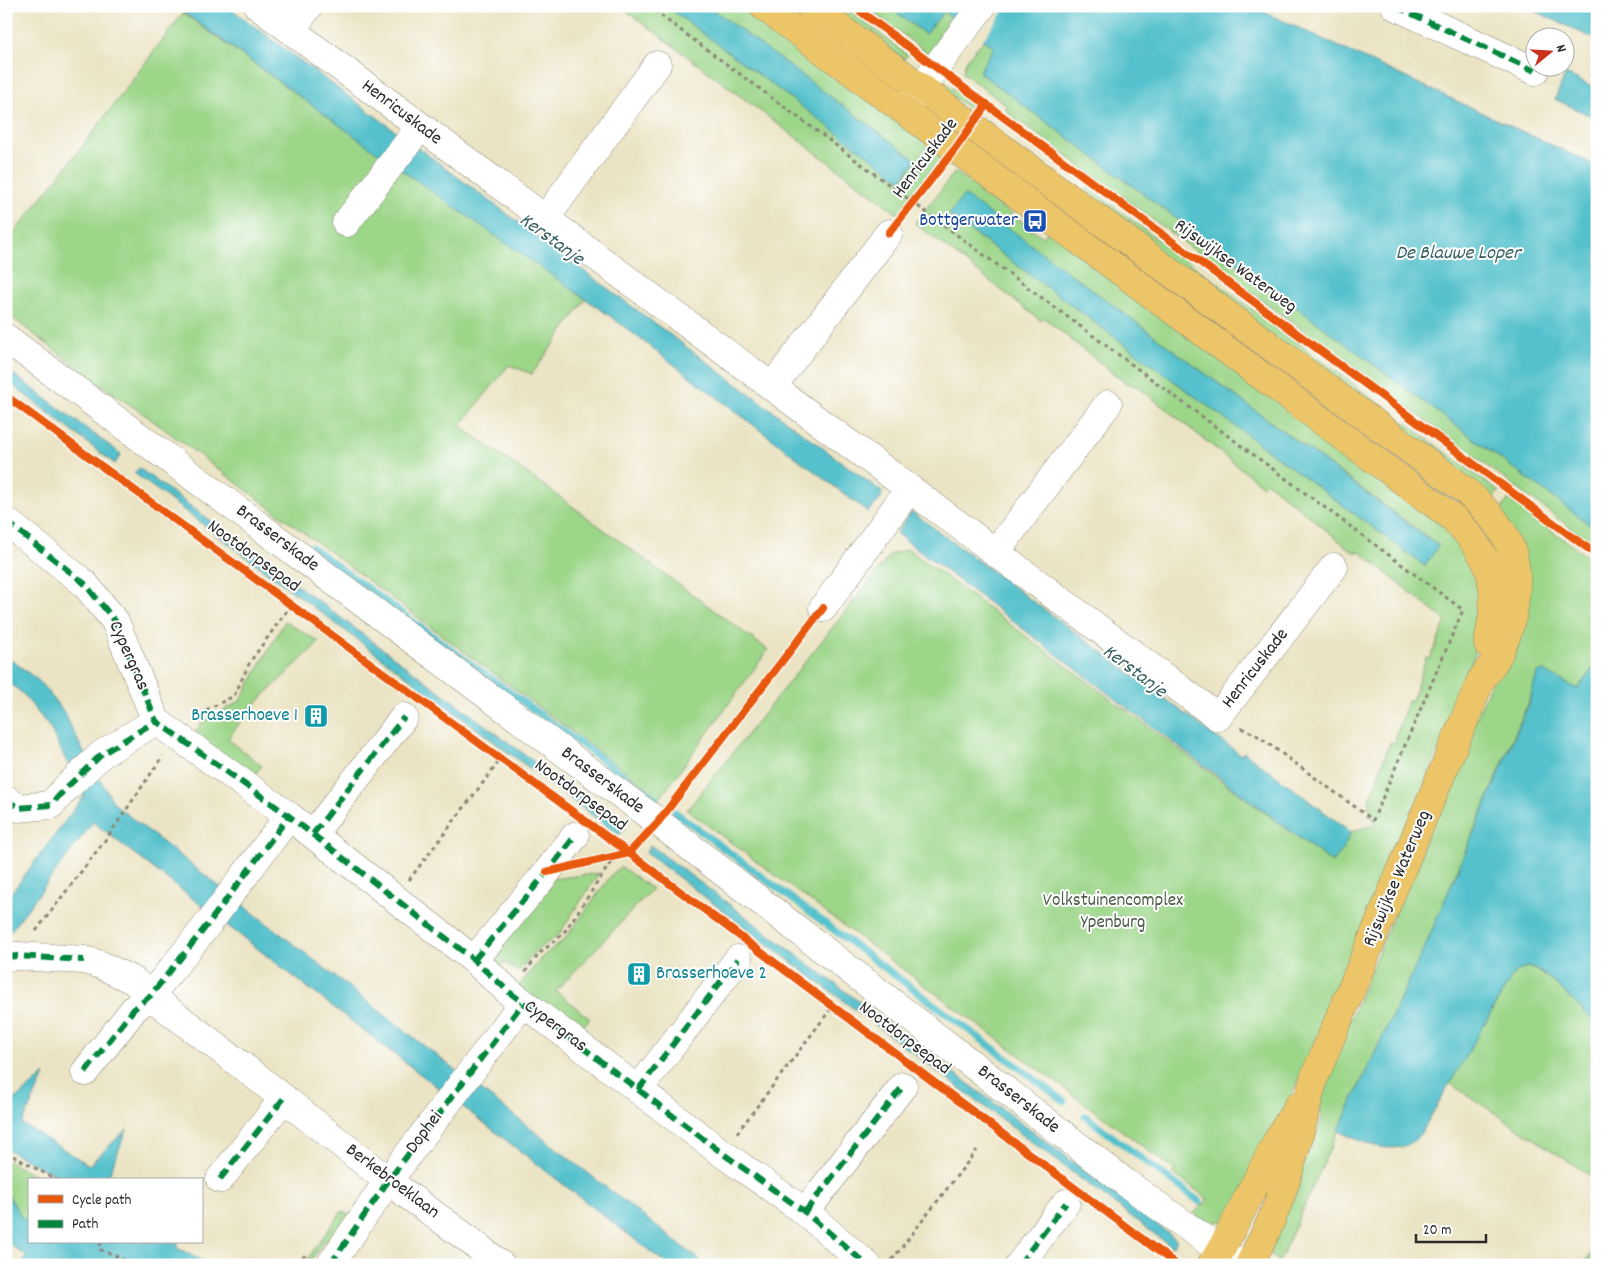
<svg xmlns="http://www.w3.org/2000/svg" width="1603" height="1271" font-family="Dekko,sans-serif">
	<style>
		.green { fill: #9cd689; stroke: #64805a; fill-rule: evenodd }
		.water { fill: #54c1cc; stroke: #40767c }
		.pier { fill: #ebe4c4 }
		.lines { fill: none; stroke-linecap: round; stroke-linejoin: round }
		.stream { stroke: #54c1cc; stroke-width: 7 }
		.minor-casing { stroke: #8b8878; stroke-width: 29 }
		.major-casing { stroke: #8b8878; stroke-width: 29 }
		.path { stroke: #8b8878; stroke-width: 3; stroke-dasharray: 4 4; stroke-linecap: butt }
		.minor { stroke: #fff; stroke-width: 28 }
		.major { stroke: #edc569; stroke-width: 28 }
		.quiet { stroke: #00873e; stroke-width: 6; stroke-dasharray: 12 6; stroke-linecap: butt }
		.cycleway-casing { stroke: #fff; stroke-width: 11 }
		.cycleway { stroke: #e8590c; stroke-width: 8 }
		.labels { text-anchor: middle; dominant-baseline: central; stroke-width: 4; stroke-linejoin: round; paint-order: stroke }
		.street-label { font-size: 19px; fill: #2b2b2b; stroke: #fff }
		.transit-label { font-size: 19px; fill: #164399; stroke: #fff; text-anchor: end }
		.culture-label { font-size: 19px; fill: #0d838f; stroke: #fff; text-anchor: end }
		.park-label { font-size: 19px; fill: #4d5e47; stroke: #fff }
		.water-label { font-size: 20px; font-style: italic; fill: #396063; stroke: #fff }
	</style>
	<rect width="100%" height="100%" fill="#fff"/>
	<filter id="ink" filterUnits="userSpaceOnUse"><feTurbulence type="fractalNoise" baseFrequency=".02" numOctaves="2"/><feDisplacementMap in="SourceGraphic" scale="10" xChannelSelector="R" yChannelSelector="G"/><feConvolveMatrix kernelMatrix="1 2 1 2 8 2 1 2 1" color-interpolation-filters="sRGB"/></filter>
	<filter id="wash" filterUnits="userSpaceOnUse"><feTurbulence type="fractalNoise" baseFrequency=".0096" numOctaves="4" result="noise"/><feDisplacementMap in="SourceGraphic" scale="20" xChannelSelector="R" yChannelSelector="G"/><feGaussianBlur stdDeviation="1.12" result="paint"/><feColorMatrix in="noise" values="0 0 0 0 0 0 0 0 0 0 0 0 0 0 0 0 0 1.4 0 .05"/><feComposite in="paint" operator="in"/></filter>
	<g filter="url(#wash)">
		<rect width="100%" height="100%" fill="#ebe4c4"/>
		<!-- green -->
		<path class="green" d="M620,6H666L902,180L916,160L708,6H752L946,150L898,214Z
			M820,6H843L908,55L904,59Z
			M864,6H888L925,34L944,12L957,21L932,56Z
			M183,13L400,168L586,299L532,374L509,365L460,426L539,482L768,650L660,798L629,774L148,417L101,385L6,313V243L81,148Z
			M984,40L994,47L979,72L1597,530V547L1007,112L1005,104L964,74C960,63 977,48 984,40Z
			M943,81L971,102L974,112L945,91Z
			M955,172L1043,237L1051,228L1448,521L1481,568L1480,638L1470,669L1447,731L1301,1076L1231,1219C1214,1223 1208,1224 1193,1214L1201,1206L1205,1204L1207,1198L1172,1173L1175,1170L687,810L891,554L908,549L1333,863L1342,850L1351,832L1375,824L1368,804L1390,742L1394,743L1408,700H1412L1426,658L1430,659L1446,621L1360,552H1353L1267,482L1263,486L1138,387L1124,382L1044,318L1041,321L915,223ZM964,196L1438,545L1425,566L949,215Z
			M1087,187L1499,492L1492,499L1079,198Z
			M1509,499L1597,564V658L1596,665L1577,689L1544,671L1533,691L1424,949L1338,1131L1279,1262L1265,1250L1302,1154L1309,1152L1322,1118L1318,1096L1519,616L1501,509Z
			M285,621L319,642L250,709L228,739L262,766L251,779L194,735L201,723L240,701Z
			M621,867L652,889L556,991L590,1019L578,1031L518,987L542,957L564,940L613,873Z
			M599,873L558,936L536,950L518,972L504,962L500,967L489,958L551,879Z
			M1529,967C1554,977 1572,1001 1591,1019L1597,1023V1180L1449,1083L1514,973L1521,969Z
			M6,1160L43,1180H29V1220L22,1218L6,1192Z
			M342,1211L351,1217L332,1244L325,1240L308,1265H303Z
			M1597,1245V1257L1591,1265H1583Z"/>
		<!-- water -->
		<path class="water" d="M175,6H227L882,492L880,500L868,512L610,316L400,169Z
			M666,6H708L916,160L901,180Z
			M888,6H1251L1597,166V530L979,72L994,47L944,12L925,34Z
			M1524,6H1597V40Z
			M1566,74L1597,89V119L1555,99Z
			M964,195L1438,546L1425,566L949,215Z
			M6,369L121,454L115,464L6,380Z
			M139,468L625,829L619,835L134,473Z
			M912,512L1241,755L1244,752L1351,832L1342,850L1333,863L896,533Z
			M6,656L39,681L64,712L82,749L112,800L120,809L706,1265H668L93,822L10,932H6V900L84,796L50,728L23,694L6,680Z
			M1597,658V1023L1591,1019C1579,1007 1545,968 1528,967C1523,967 1518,971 1514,973L1421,1133C1418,1136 1415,1140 1412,1142C1391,1157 1358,1140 1338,1131L1424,949L1529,703L1537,673L1544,671L1577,689L1596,665Z
			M650,845L1177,1240L1172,1247L646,853Z
			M45,1074L22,1124L89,1165L127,1129L109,1175L114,1180H64L6,1149V1107Z
			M6,1192L22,1218L29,1220V1242H178L177,1248L211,1265H22L26,1256L6,1241Z"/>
		<!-- pier -->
		<path class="pier" d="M969,6H1007L982,41L956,23Z"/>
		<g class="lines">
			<!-- stream -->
			<path class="stream" d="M311,547L656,799
				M675,812L1064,1101
				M1085,1116L1200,1202"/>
		</g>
	</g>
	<g filter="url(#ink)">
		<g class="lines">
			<defs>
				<path id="minor" d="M258,6L1218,717L1334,567
					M1395,6L1535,71
					M291,30L309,6
					M906,107L982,6
					M545,219L657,65
					M346,223L420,127
					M6,338L658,822L1126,1183L1241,1265
					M772,387L889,233
					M6,521L84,583L115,621L156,721L289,816L474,960L509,992L722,1153L805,1212L867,1265
					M995,553L1108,404
					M823,608L909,489
					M6,799L18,808L51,805L66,788L102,754L156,721
					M313,834L404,717
					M6,957L17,956L84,960L101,965L134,981L150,996L258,1078L388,1181L468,1239L501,1265
					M474,960L547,872L575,836
					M85,1072L134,1009L150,996L208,924L289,816
					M638,1090L738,959
					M220,1179L284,1098
					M805,1212L903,1086
					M330,1265L388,1181L523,1003
					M1019,1265L1066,1203"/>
				<path id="major" d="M763,6L1453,518C1496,561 1499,586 1488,644
					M810,6L1465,490C1480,504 1495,518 1505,536C1524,568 1516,619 1500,651C1496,661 1488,671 1481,680L1314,1078C1301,1127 1290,1177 1270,1223C1264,1237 1256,1251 1249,1265
					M1211,1265L1221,1250L1278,1139L1298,1106"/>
			</defs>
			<!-- minor casing -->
			<use href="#minor" class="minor-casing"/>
			<!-- major casing -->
			<use href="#major" class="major-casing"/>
			<!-- path -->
			<path class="path" d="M648,6L1463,610L1373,820L1255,734L1241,728
				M193,719L200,713L234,696L250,662L291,605
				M409,880L501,759
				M36,931L109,835L163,756
				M525,972L540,953L563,934L615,856
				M737,1133L833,1006
				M6,1152L57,1180
				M101,1242L99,1249L137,1265
				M892,1260L977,1150
				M298,1265L305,1255"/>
			<!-- minor -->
			<use href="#minor" class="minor"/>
			<!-- major -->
			<use href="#major" class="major"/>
			<!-- quiet -->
			<path class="quiet" d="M1395,6L1535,71
				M6,521L84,583L115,621L156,721L289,816L474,960L509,992L722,1153L805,1212L867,1265
				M6,799L18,808L51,805L66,788L102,754L156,721
				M313,834L404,717
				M6,957L17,956L84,960
				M474,960L547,872L575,836
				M85,1072L134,1009L150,996L208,924L289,816
				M638,1090L738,959
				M220,1179L284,1098
				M805,1212L903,1086
				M330,1265L388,1181L523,1003
				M1019,1265L1066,1203"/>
			<defs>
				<path id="cycleway" d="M853,6L1597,555
					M889,233L955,149L987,104
					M6,396L629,853L1177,1265
					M547,872L629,853L658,822L823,608"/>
			</defs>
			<!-- cycleway casing -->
			<use href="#cycleway" class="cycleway-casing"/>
			<!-- cycleway -->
			<use href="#cycleway" class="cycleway"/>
		</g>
	</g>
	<!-- icons -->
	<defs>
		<symbol id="bus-square" viewBox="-11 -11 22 22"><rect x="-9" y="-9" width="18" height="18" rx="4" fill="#1a4fb4" stroke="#fff"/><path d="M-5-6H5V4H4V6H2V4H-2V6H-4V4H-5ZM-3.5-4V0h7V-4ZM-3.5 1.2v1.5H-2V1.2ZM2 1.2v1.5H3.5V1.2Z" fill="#fff"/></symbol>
		<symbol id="building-square" viewBox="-11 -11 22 22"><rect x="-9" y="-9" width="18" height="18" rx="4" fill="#0f9aa8" stroke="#fff"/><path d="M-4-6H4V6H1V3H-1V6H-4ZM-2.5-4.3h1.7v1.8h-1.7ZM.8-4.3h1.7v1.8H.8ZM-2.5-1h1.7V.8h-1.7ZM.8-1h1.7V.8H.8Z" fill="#fff"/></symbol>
	</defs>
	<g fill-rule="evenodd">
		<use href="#bus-square" x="1021" y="207" width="28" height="28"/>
		<use href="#building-square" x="302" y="702" width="28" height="28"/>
		<use href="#building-square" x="625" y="960" width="28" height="28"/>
	</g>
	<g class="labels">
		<!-- street labels -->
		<g class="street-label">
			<text transform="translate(401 113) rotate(37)">Henricuskade</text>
			<text transform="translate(926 159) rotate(-53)">Henricuskade</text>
			<text transform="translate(1235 267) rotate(36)">Rijswijkse Waterweg</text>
			<text transform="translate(277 539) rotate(37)">Brasserskade</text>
			<text transform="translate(253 557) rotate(36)">Nootdorpsepad</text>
			<text transform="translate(128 656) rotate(66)">Cypergras</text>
			<text transform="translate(1256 669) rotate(-52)">Henricuskade</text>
			<text transform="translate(602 781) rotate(37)">Brasserskade</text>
			<text transform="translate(580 796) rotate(36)">Nootdorpsepad</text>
			<text transform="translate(1398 879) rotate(-67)">Rijswijkse Waterweg</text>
			<text transform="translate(555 1027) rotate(37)">Cypergras</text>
			<text transform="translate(904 1039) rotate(37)">Nootdorpsepad</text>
			<text transform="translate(1018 1100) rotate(38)">Brasserskade</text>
			<text transform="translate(425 1133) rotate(-53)">Dophei</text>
			<text transform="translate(392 1182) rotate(37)">Berkebroeklaan</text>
		</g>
		<!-- transit labels -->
		<g class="transit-label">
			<text x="1018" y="221">Bottgerwater</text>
		</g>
		<!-- culture labels -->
		<g class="culture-label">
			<text x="298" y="716">Brasserhoeve 1</text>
			<text x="656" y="974" text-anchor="start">Brasserhoeve 2</text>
		</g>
		<!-- park labels -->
		<g class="park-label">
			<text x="1113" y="901">Volkstuinencomplex<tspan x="1113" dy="22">Ypenburg</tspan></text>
		</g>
		<!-- water labels -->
		<g class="water-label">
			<text transform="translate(551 240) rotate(36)">Kerstanje</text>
			<text x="1458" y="254">De Blauwe Loper</text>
			<text transform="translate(1134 672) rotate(37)">Kerstanje</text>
		</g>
	</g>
	<!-- margin -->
	<rect width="1603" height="1271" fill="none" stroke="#fff" stroke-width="25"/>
	<!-- legend -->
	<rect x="28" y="1178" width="175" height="65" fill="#ffffff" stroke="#aaaaaa"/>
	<rect x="38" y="1195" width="25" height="8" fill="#e8590c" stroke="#aaaaaa"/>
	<text x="72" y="1204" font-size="15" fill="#2b2b2b">Cycle path</text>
	<rect x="38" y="1220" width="25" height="8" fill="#00873e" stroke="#aaaaaa"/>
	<text x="72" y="1228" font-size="15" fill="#2b2b2b">Path</text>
	<!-- north arrow -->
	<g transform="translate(1550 52) rotate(72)"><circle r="24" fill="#ffffff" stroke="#aaaaaa"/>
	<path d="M0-4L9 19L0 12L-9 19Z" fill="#c8321e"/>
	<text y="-8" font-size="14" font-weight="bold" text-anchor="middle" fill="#2b2b2b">N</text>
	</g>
	<!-- scale -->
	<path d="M1416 1234v8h70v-8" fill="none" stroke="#2b2b2b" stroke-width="2.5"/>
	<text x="1423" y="1234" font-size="15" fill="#2b2b2b" stroke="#ffffff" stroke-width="4" paint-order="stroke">20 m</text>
</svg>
